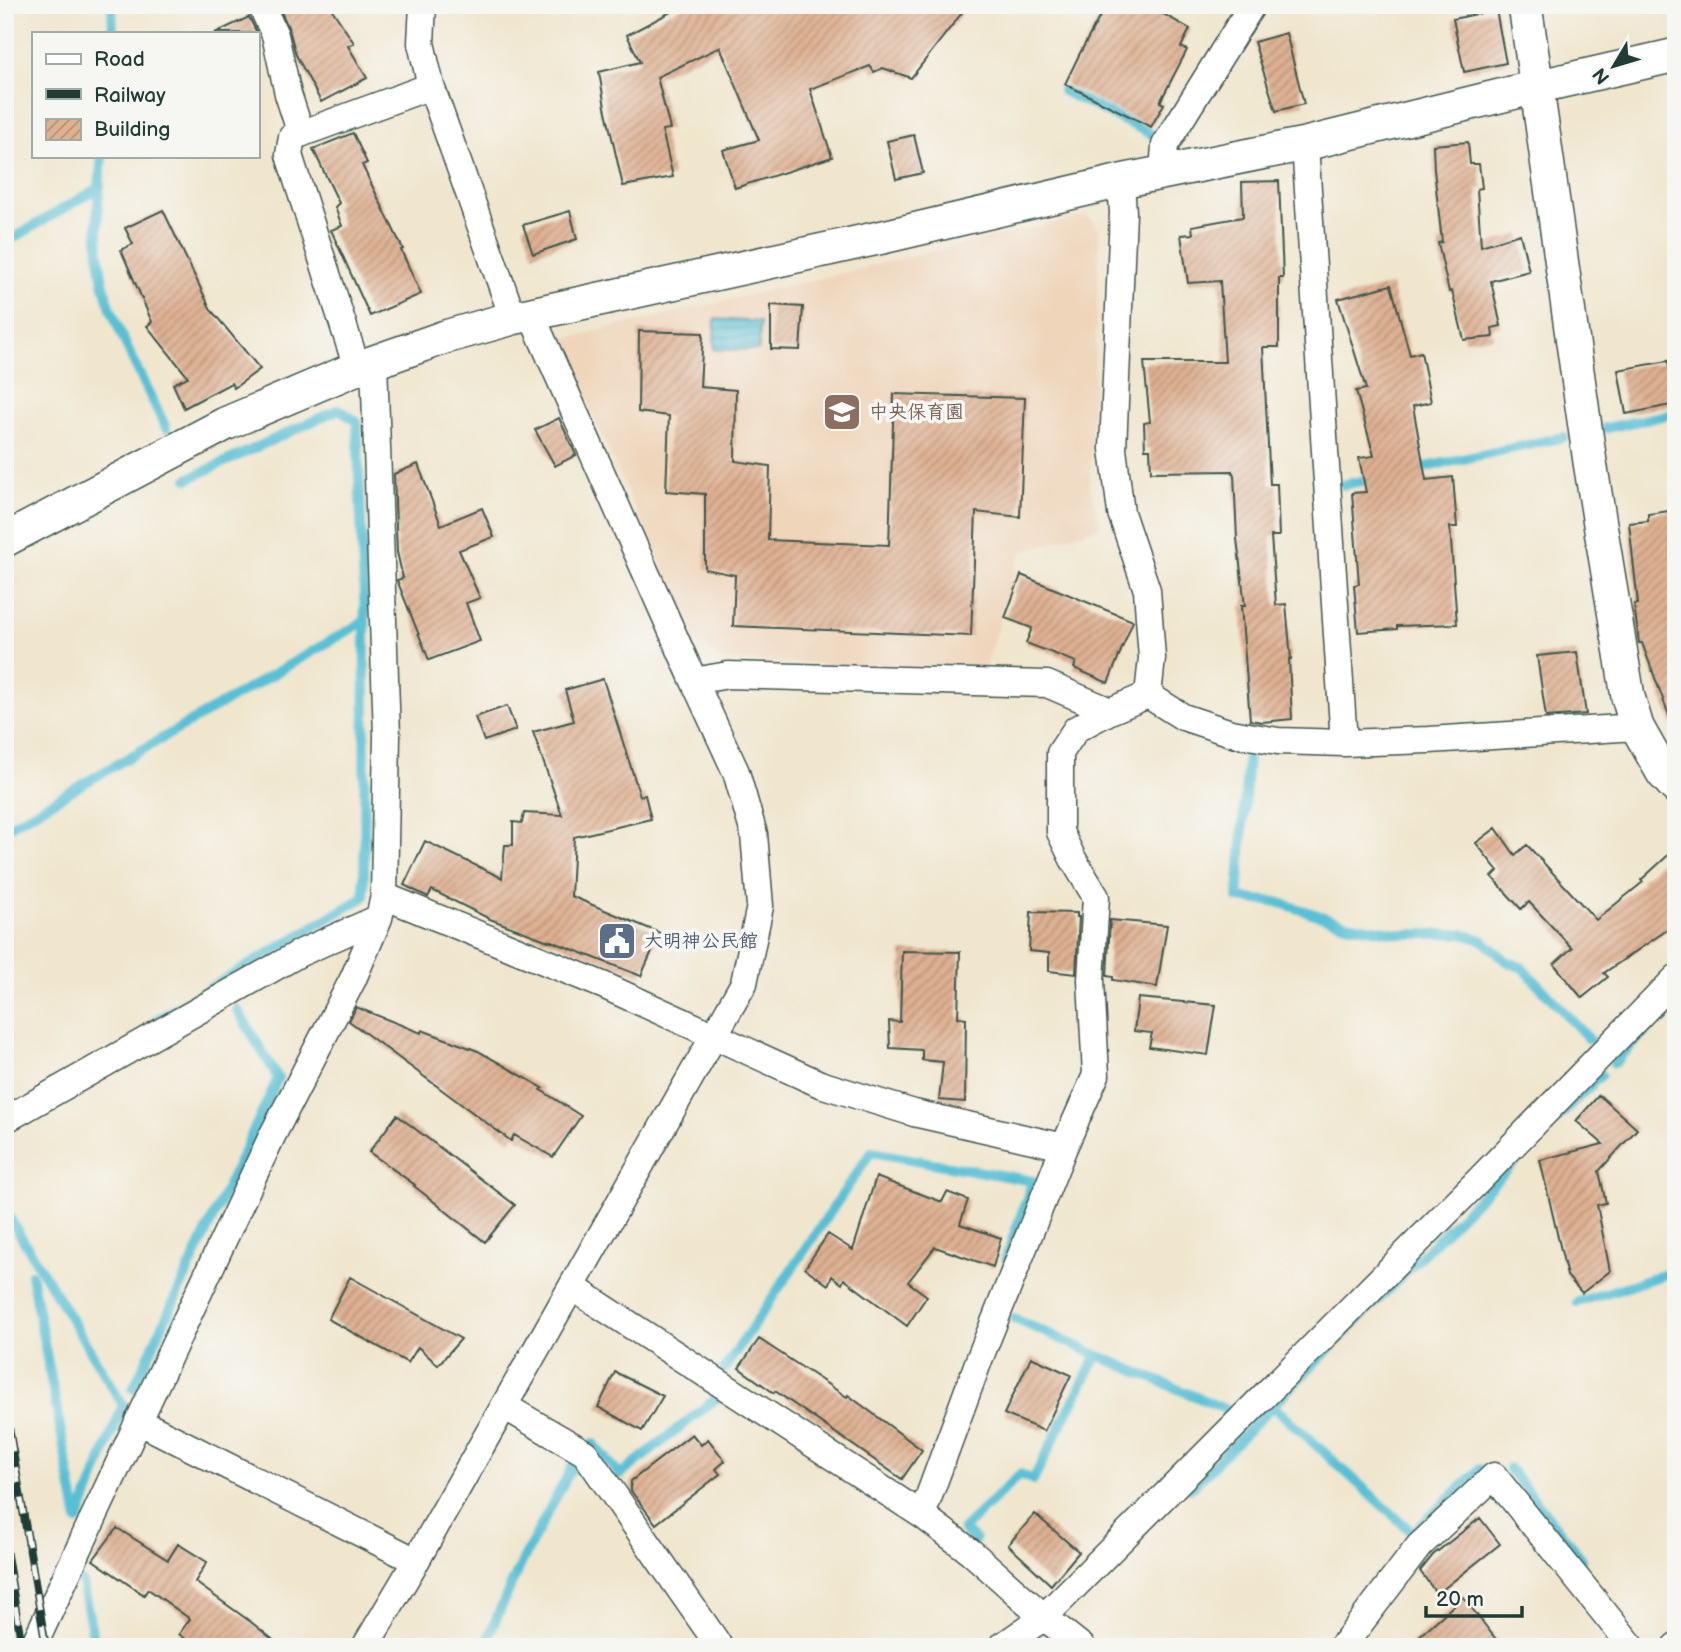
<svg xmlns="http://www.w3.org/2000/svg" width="1681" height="1652" font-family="'Balsamiq Sans','Klee One',sans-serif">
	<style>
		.built { fill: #efd6bb }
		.water { fill: url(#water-rules); stroke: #3c7e84; stroke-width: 2 }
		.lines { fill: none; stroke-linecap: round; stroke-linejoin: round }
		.stream { stroke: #58c0d5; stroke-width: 10 }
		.building { fill: url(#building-hatch) }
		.minor-casing { stroke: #3e564b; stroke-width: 29 }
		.tertiary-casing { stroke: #3e564b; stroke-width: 36 }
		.minor { stroke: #fff; stroke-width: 26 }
		.tertiary { stroke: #fff; stroke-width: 33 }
		.rail-casing { stroke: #1f3d34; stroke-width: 8 }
		.rail { stroke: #f6f6f2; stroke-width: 5; stroke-dasharray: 16; stroke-linecap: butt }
		.labels { text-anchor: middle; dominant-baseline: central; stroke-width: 7; stroke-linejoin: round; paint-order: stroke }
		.education-label { font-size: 19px; font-weight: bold; fill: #785e54; stroke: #f6f6f2; text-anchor: start }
		.service-label { font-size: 19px; font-weight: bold; fill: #4e5e75; stroke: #f6f6f2; text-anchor: start }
	</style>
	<defs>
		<pattern id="water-rules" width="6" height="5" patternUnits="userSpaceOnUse" patternTransform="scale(1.75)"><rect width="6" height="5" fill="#58c0d5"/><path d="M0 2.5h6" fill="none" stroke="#489dae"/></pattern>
		<pattern id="building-hatch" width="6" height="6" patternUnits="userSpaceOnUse" patternTransform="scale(1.75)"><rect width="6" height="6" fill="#dfb192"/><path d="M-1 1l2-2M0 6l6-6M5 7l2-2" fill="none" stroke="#b49178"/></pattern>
	</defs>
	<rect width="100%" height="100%" fill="#f6f6f2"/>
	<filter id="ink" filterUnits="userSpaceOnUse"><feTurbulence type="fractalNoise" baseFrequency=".0143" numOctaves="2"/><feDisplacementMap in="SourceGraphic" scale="14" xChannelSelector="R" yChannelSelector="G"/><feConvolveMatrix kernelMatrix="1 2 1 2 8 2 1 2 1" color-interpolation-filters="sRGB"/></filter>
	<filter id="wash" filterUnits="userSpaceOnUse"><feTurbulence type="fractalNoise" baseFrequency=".00686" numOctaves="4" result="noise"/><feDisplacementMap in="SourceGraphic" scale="28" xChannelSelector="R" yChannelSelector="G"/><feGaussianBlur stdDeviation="1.57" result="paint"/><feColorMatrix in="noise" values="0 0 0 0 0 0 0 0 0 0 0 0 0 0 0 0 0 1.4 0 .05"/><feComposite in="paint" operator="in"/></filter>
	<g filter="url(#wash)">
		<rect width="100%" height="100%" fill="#f0e6ce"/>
		<!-- built -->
		<path class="built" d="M1087,215L1100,229L1090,484L1100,527L1021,552L985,670L723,660L695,642L559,340Z"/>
		<!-- water -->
		<path class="water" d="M715,319L760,322L759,350H714Z"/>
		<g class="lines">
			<!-- stream -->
			<path class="stream" d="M112,5L113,33
				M1063,91L1151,134
				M102,156C97,199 94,259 108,300C123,344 146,386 166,428
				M5,243L100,187
				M1606,428L1676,413
				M1412,470L1564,437
				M1343,485L1377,478
				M1248,753L1238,898L1277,902L1346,924L1402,934H1463L1482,940L1508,962L1523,968L1589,1039
				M5,829L365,621
				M156,1020L364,897L365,621L357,422L339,409L188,479
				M1614,1063L1676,1000
				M5,1210L123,1405L79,1518
				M31,1274L78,1521
				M1577,1302L1676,1271
				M1015,1319L1097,1355
				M724,1369L871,1152L1033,1181L1006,1258
				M133,1389L278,1078L237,1009
				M1273,1406L1413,1533L1480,1469
				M593,1443L620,1475L718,1397
				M1509,1468L1582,1559
				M1190,1489L1601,1075
				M975,1540L963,1529L1020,1474L1033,1480L1097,1355L1232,1412
				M82,1582L95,1647
				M485,1647C509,1582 543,1521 576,1460"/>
		</g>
		<g id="blocks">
			<!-- building -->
			<path class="building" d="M278,5H329L354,43L348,46L367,78L321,102L296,55L289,29Z
				M684,5H968L911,78L883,68L874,72L870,66L810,89L832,157L735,188L723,150L759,140L720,47L657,77L670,129L662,130L673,177L623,186L605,107L599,72L640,62L627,35Z
				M1106,5H1147L1190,29L1181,47L1187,50L1160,102L1164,104L1151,127L1065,84L1079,55Z
				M1496,10L1506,63L1464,72L1453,19Z
				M249,17L257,33H215Z
				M1286,33L1304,104L1276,111L1254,42Z
				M353,133L367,163L362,165L403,249L401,250L421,294L370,316L331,230L342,226L335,207L339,203L313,149Z
				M914,135L923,173L896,179L887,141Z
				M1468,142L1470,164H1479L1482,188L1477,189L1481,246L1520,234L1529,271L1491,281L1501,326L1492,328L1493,337L1464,340L1452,291L1449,292L1438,243L1442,242L1434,170L1433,145Z
				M1279,181L1283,278H1279V347H1263L1270,484H1277L1279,536H1271L1276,605L1286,604L1291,659H1289L1292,719L1262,722L1250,720L1241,606H1245L1237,539L1234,475L1232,471L1151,472L1150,449H1145L1144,423L1150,422L1144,362H1225L1220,281L1188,283L1181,235L1193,234L1192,226L1243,217L1242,182Z
				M163,210L211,310L260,369L234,388L231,383L184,408L173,384L188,377L147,326L152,322L121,250L133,244L125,228Z
				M570,211L577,239L533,254L523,225Z
				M1391,285L1410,355L1421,352L1431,402L1413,406L1426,480L1453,477L1457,527H1450L1457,624L1397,626V629L1358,632L1354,585L1359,584L1352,493L1366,492L1359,458L1374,456L1356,391L1366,389L1338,299Z
				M771,305L803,307L800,350L771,349Z
				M639,331L703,333L700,387L736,390L735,461L770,466L768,540L889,545L894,394L1025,398L1020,517L976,512L971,636L733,626L735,575L705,569V494L666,491L669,416L638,412Z
				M1668,361L1669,367L1676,366V404L1626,414L1618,370Z
				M559,418L576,455L555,466L535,430Z
				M418,464L441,525L482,508L494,537L459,550L480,598L466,603L480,641L429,660L397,580L403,578L397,552L394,474Z
				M1676,510V725L1673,726L1642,643H1639L1634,604H1638L1629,523L1648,521V514Z
				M1021,575L1133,621L1108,683L1074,668L1076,662L1026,643L1032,628L1005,618Z
				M1577,652L1586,714L1546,717L1537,656Z
				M603,679L640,796L645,795L651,819L574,837L571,896L660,933L641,976L551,941V942L490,919L432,890L428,897L404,885L425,841L502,878L505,845H513V822L522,823L524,813L562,815L533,732L574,721L565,690Z
				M507,706L516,730L484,741L475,717Z
				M1496,828L1515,855L1527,845L1596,920L1643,882L1641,880L1676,848V924L1604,973L1608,977L1582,998L1554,964L1572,948L1529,902L1521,909L1492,877L1498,871L1476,843Z
				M1031,912L1077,913V917H1079L1076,974L1049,971V953L1029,951Z
				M1110,920L1167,925L1157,987L1113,980V977L1107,976Z
				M902,951L960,952L958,1017L966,1018L965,1102L939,1100L943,1062L922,1060V1050L890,1048L889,1021L900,1022Z
				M1138,998L1216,1005L1208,1055L1149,1047L1152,1033L1134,1031Z
				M356,1007L421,1033L422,1030L478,1051L543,1088L541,1090L581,1116L553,1157L514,1135L511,1141L349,1021Z
				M1599,1095L1637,1129L1599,1171L1606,1203L1597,1205L1610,1271L1582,1293L1567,1276L1540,1160L1603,1144L1576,1121Z
				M397,1115L515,1205L485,1242L414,1186L415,1185L369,1152Z
				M876,1177L942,1202L947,1192L968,1200L960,1224L1001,1238L993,1267L935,1247L908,1282L927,1296L907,1326L844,1279L842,1284L832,1276L828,1285L805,1268L828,1234L853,1250Z
				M350,1277L461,1339L438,1365L418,1347L408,1363L328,1319Z
				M759,1339L847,1397L848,1395L922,1450L902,1479L775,1391L774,1393L739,1368Z
				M1031,1357L1071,1375L1044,1431L1004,1414Z
				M615,1372L663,1396L642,1431L598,1407Z
				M692,1434L701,1445L708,1439L725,1461L716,1469L720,1474L656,1524L631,1491V1481Z
				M1035,1514L1079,1552L1051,1585L1008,1545Z
				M1480,1518L1500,1544L1437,1594L1420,1571L1433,1555Z
				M117,1528L168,1560L178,1544L207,1562L195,1582L251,1622L282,1647H196L179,1634L190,1619L148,1589L144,1595L93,1560Z
				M1463,1597L1502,1647H1407Z"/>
		</g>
	</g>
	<g filter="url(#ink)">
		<use href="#blocks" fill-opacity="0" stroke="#3e564b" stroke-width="2"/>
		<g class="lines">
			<defs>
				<path id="minor" d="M261,5L275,35L288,94L301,134
					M423,5L421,43L431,86L513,318
					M1305,144L1344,743
					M1163,173L1165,145L1252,5
					M531,314L694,681L728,675L1047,684L1110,711
					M357,368L289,155L292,137L431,86
					M1148,695L1183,717L1231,733L1278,741L1344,743L1429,740L1637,727
					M384,896L605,986L820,1084L914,1113L1064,1147
					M5,1120L300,953L379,918
					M572,1287L922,1515
					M504,1406L585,1453L720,1647
					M138,1421L416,1561
					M33,1647L272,1136L353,979L379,918L384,896L387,735L374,362
					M365,1647L416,1561L744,983L760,906L754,834L736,772L694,681
					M1001,1647L1044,1617L1479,1180L1676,978
					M1082,1647L1044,1617L971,1552L922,1515L979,1360L1064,1147L1096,1075L1091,980L1096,897L1073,859L1060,832V753L1076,729L1110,711L1148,695L1152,658L1147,590L1121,513L1113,449L1123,213L1121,181
					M1342,1647L1419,1546L1494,1476L1632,1647
					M1675,1647L1676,1646"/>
				<path id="tertiary" d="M1525,5L1590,462L1628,697L1637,727L1663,773L1676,787
					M5,540L225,424L357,368L445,337L513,318L883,237L1121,181L1305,144L1536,87L1676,55"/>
			</defs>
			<!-- minor casing -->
			<use href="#minor" class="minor-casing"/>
			<!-- tertiary casing -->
			<use href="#tertiary" class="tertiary-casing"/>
			<!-- minor -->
			<use href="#minor" class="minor"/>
			<!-- tertiary -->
			<use href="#tertiary" class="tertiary"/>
			<defs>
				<path id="rail" d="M5,1404L46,1647
					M5,1543L22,1647"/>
			</defs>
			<!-- rail casing -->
			<use href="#rail" class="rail-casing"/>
			<!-- rail -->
			<use href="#rail" class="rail"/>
		</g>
	</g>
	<!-- icons -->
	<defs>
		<symbol id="school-square" viewBox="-11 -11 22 22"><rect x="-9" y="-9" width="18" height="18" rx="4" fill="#8d6e63" stroke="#f6f6f2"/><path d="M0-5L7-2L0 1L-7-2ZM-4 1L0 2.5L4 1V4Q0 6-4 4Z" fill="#fff"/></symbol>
		<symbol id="civic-square" viewBox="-11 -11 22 22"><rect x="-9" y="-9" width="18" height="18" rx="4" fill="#5c6f8a" stroke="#f6f6f2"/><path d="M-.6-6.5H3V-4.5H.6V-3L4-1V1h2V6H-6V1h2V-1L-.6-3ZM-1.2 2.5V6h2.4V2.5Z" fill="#fff"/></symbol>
	</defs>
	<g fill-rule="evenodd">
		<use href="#school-square" x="820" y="390" width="44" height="44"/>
		<use href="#civic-square" x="595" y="919" width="44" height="44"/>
	</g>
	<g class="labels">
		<!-- education labels -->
		<g class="education-label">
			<text x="869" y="412">中央保育園</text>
		</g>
		<!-- service labels -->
		<g class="service-label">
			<text x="644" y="941">大明神公民館</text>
		</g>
	</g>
	<!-- margin -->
	<rect width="1681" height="1652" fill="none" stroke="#f6f6f2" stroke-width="28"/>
	<!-- legend -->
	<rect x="32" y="32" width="228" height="126" fill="#f6f6f2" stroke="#a0aca6" stroke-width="2"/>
	<rect x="46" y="54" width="35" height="10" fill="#ffffff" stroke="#a0aca6" stroke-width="2"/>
	<text x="94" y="66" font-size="21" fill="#1f3d34">Road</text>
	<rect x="46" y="89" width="35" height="10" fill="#1f3d34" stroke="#a0aca6" stroke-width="2"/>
	<text x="94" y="102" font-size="21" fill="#1f3d34">Railway</text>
	<rect x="46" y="119" width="35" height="21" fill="url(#building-hatch)" stroke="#a0aca6" stroke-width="2"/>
	<text x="94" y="136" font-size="21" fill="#1f3d34">Building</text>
	<!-- north arrow -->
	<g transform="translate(1614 66) rotate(232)" stroke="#f6f6f2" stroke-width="5" paint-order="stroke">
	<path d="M0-5L12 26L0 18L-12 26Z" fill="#1f3d34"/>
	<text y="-10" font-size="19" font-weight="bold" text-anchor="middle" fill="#1f3d34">N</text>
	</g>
	<!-- scale -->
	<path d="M1426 1606v10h96v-10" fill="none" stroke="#1f3d34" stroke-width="3.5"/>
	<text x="1436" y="1606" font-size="21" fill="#1f3d34" stroke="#f6f6f2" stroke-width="5" paint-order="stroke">20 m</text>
</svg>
